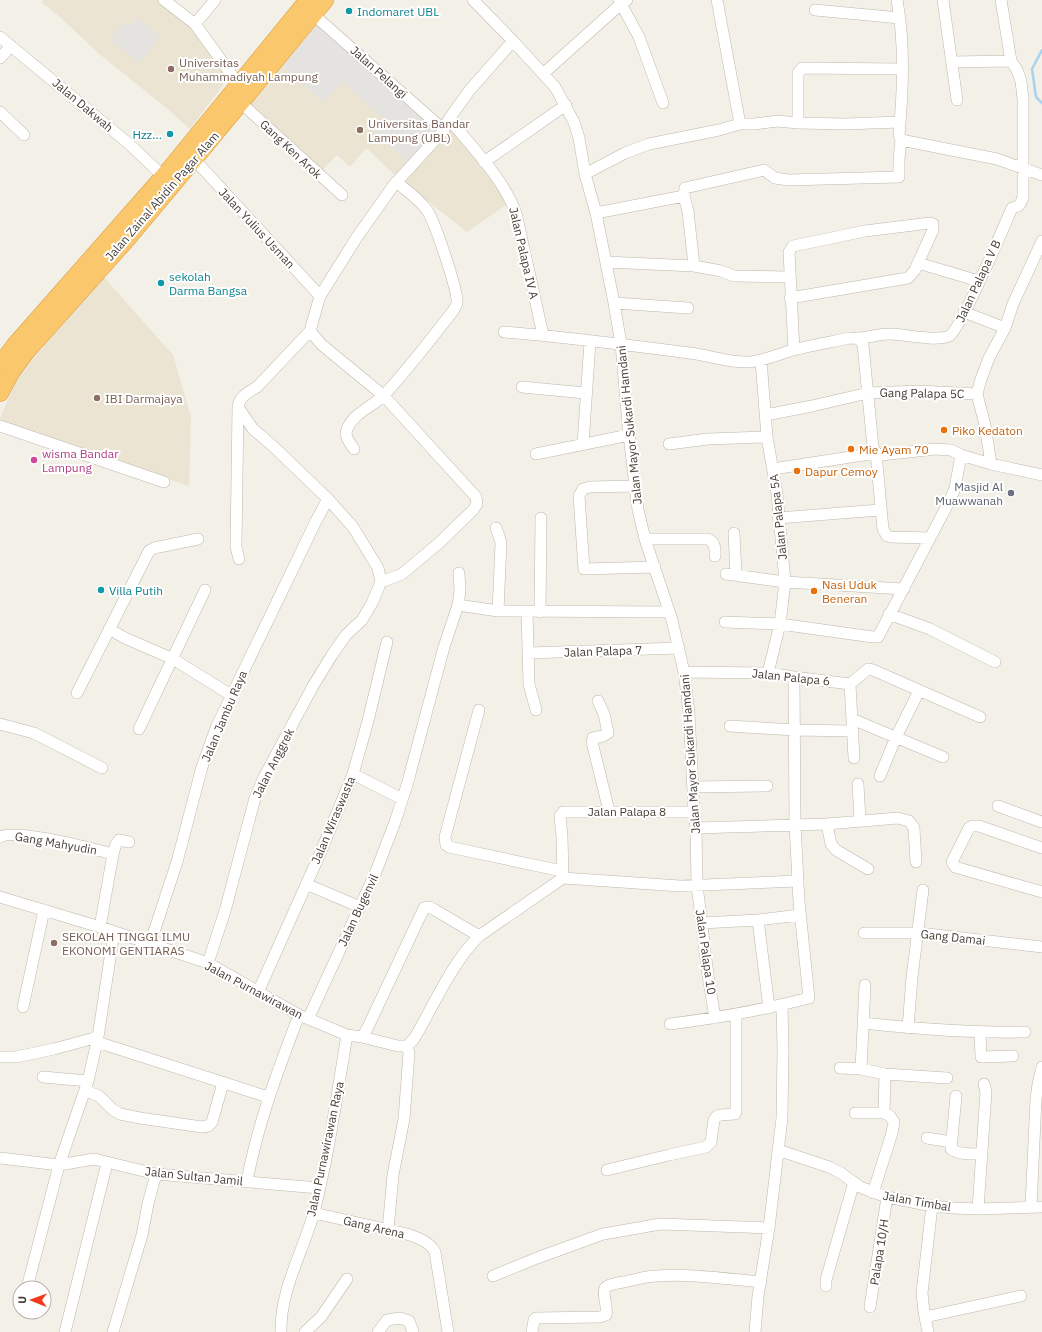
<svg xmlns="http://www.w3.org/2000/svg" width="1042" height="1332" font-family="'IBM Plex Sans',sans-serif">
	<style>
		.education { fill: #ece4d2 }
		.parking { fill: #e5e3e0 }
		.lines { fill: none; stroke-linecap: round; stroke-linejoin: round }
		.stream { stroke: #a6d3ee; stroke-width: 2.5 }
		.minor-casing { stroke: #bfb7ab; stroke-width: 12 }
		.highway-casing { stroke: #d99b3c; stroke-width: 18 }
		.minor { stroke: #fff; stroke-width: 11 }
		.highway { stroke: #fac76d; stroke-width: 17 }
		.culture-dot { fill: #0f9aa8; stroke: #fff; stroke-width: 1.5 }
		.education-dot { fill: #8d6e63; stroke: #fff; stroke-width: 1.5 }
		.food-dot { fill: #e8710a; stroke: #fff; stroke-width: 1.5 }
		.hotel-dot { fill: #d1479c; stroke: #fff; stroke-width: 1.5 }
		.worship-dot { fill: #6b7280; stroke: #fff; stroke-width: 1.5 }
		.labels { text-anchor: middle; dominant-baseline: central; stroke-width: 4; stroke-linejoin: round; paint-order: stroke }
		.culture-label { font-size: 12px; fill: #0d838f; stroke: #fff; text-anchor: start }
		.education-label { font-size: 12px; fill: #785e54; stroke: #fff; text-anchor: start }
		.street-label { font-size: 12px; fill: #474037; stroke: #fff }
		.food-label { font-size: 12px; fill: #c56008; stroke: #fff; text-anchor: start }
		.hotel-label { font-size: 12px; fill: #b23c85; stroke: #fff; text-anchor: start }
		.worship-label { font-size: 12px; fill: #5b616d; stroke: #fff; text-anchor: end }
	</style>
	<rect width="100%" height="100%" fill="#f3f0e8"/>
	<!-- education -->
	<path class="education" d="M43,0H159L186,20L229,77L190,129L164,106L98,53L60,17L41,2Z
		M323,18L441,124L457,136L509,203L467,232L395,175L366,148L350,167L337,155L319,174L247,108L282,65Z
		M103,276L173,355L191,417L189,486L0,424V418L17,379Z"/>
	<!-- parking -->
	<path class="parking" d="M137,18L160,37L139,63L110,39L125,21L131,26Z
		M323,18L441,124L408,162L375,132L385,120L342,81L323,102L282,66Z"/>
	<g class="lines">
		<!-- stream -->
		<path class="stream" d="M1042,50L1032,69L1036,97L1042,103"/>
		<defs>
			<path id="minor" d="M164,0L195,24L239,85
				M473,0L513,41L555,87L574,122L579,138L585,174L596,213L614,303L621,344L629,435L638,510L645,539L672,620L684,672L689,712L694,812L696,828L697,885L708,975L715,1018
				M619,0L639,37L663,103
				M717,0L740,124
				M943,0L957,100
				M815,10L900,18
				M314,15L444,130
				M195,24L215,0
				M0,37L128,143L164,177
				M0,58L11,46
				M952,62L1011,61
				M544,73L622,3L627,0
				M241,103L342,195
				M0,112L24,135
				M449,119C472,147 503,178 516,213L543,335
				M798,123V73L802,68L903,69
				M901,140L997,159L1042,175
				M194,159L320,296
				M484,162L566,105
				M585,174L625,153L649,144L719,130L740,124H754L778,121L798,123L845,124L900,122
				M596,213L684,196
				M606,262L694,266L721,271L734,276L789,277
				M918,263L979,281
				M694,266L688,211L684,196L685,188L764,170L775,178L788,180L899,177V159L901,140L899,135C903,90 905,44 897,0
				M790,298L908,278L915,270L918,263L933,230V224L930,223L865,231L793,246L789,252L794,350
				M614,303L688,308
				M964,312L1005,328
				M310,331L322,345L384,396L476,497L477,504L473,510L439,543L402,574L381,582
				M504,332C566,337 627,345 689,353C709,355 729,363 749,362C764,361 779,354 793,350C812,345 831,342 850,338C864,340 875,334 889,334C905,334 935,342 949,336C960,331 1004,226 1012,208C1019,207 1021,204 1023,197V99L1021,81L1017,70L1011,61L1001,0
				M859,339L863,345L873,447L876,453L881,455L936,449L951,450L961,455L991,464L1042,475
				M761,360L767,437L777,494L785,582L780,624L768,673
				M522,387L585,393
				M238,407L236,547L239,559
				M766,415L812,406L868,393L918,391L977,394
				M0,426L164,482
				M583,444L590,342
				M669,444L708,439L767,437
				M354,449C349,442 343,435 348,427C355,412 374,406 385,394C409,368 431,339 453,311C454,309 457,305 457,303C458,291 434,218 426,209C418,198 406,190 396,182
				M536,454L629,435
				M991,464L985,425L977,394L981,379L989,358L1005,328L1013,304L1042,241
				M773,469L876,453L883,529L887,536L891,537L930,538
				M635,486L590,487L583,489L579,496L584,569L655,567
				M778,518L880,510
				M496,528L499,536L501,543L498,611
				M734,533L736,575
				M645,539H708C716,543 715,549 715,556
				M726,574L785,582L904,589
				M458,605L498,611L669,612
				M527,611L529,684L536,710
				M540,612L541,518
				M889,614L930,629L995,662
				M725,622L780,624L873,637H878L951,498L955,488L961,455
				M109,629L125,638L173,659L231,695
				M528,653L679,648
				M684,672L768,673L794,677L850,684L868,669L873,670L980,717
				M850,684L854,758
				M77,693L149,551L154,548L198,539
				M598,701L604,714L608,733L603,736L593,738L592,742L609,811
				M479,710L445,837L446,845L449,847L562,871
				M852,719L943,757
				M0,724L34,733L102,768
				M730,726L794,730L853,731
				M139,729L205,590
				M353,774L402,799
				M880,776L896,737L919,691
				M858,784L860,821
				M693,787L767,786
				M998,806L1042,822
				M827,824L831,844L836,850L868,869
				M696,828L827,824L898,818L909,821L914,828L916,862
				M0,837C14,828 93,849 113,854
				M1042,848L979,826H972L969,828L952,862L955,867L1042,892
				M563,877L562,836L560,816L563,812H694
				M306,884L360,907
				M0,897L100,927L208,963L299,1015L347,1035L362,1037L398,1046H407L414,1039C434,1005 451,964 479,936L563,878L680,886L798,881
				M758,920L769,1008
				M702,923L758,920L800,915
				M100,927L113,854L116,844L119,840L129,842
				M864,933H919L1042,947
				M150,944L177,862L202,767L216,728L316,521L328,499
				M208,963L225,911L255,798L264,777L313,686L332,655L346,635L362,620L372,603L381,582L378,568L353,527L328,499L274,447L253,429L238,407C240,396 247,393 257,387L310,331L320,296L357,237L393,186L444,130L449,119L469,91L513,41
				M258,992L319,856L353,774L368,721L387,642
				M23,1007L44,910
				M308,1019L375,874L395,822L407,785L444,647L458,605L460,591L459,573
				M863,1023C918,1029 970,1033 1025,1032
				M670,1024C717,1018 763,1010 809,998L799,902L795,824L794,677
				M908,1028L912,977L923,890
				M980,1033L981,1057L1013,1056
				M362,1037L367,1029L424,908L429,907L435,910L479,936
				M97,1042L268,1097
				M0,1057H16L54,1049L98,1037
				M840,1068L861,1069L885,1074L947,1078
				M861,1069L865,985
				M43,1077L88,1081
				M86,1091L99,1096L112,1109L120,1114L140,1118L202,1127L208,1126L212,1122L223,1083
				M956,1096L951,1149C959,1155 972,1154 982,1154
				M855,1113H884L890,1116L894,1122L892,1133L873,1193
				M884,1113L885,1074
				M927,1138L951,1142
				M778,1150L829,1167L841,1173L860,1187L887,1197L932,1206L953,1208L978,1209L1042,1207
				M0,1158L59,1165L94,1159L156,1174L319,1188
				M607,1170L669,1155L706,1147L711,1142L714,1120L716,1117L720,1115L735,1114L736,1112V1014
				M247,1181C258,1123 278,1070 299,1015
				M1031,1207L1036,1099L1038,1084L1042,1067
				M978,1209L986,1092L984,1084
				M314,1213L407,1234C418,1238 429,1241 435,1252L448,1332
				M388,1230L393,1175L404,1119L409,1053L407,1046
				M493,1276L537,1258L603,1234L638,1228L660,1224L769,1228
				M826,1286V1280L854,1182
				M27,1288L59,1165L88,1081L98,1037L114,932
				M870,1307L887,1197
				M925,1317L1021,1296
				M65,1332L107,1163
				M113,1332L142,1235L148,1204L156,1174
				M281,1332C280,1290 303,1252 314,1212C329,1154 337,1094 347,1035
				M305,1332L321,1317L347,1279
				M378,1332L387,1320L400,1318L409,1321L413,1332
				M532,1332L534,1320L536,1318L600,1317L606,1315C608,1308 602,1293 605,1288C608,1284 618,1283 623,1282C631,1281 639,1278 647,1277C682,1272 725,1279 761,1282
				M755,1332L758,1296L769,1228L782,1118L783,1049L782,1005
				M928,1332L924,1312L922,1293L932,1206"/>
			<path id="highway" d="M0,365L16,344L170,169L308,0
				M0,393L11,372L26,352L127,239L194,159L325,0"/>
		</defs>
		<!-- minor casing -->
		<use href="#minor" class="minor-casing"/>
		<!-- highway casing -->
		<use href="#highway" class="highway-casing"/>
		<!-- minor -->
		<use href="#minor" class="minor"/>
		<!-- highway -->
		<use href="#highway" class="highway"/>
	</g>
	<!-- markers -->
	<g class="culture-dot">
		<circle cx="349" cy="11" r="4"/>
		<circle cx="170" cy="134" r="4"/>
		<circle cx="161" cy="283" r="4"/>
		<circle cx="101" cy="590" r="4"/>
	</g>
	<g class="education-dot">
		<circle cx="171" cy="69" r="4"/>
		<circle cx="360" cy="130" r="4"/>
		<circle cx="97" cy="398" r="4"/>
		<circle cx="54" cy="943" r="4"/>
	</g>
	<g class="food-dot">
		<circle cx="944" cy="430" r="4"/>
		<circle cx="851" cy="449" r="4"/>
		<circle cx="797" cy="471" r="4"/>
		<circle cx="814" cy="591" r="4"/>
	</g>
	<circle class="hotel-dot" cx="34" cy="460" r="4"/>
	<circle class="worship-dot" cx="1011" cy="493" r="4"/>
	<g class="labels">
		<!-- culture labels -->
		<g class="culture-label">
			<text x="357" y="11">Indomaret UBL</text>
			<text x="162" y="134" text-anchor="end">Hzz...</text>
			<text x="169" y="276">sekolah<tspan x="169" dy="14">Darma Bangsa</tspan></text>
			<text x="109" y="590">Villa Putih</text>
		</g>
		<!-- education labels -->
		<g class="education-label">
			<text x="179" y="62">Universitas<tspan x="179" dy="14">Muhammadiyah Lampung</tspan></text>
			<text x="368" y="123">Universitas Bandar<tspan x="368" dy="14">Lampung (UBL)</tspan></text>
			<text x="105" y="398">IBI Darmajaya</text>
			<text x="62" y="936">SEKOLAH TINGGI ILMU<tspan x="62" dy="14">EKONOMI GENTIARAS</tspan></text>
		</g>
		<!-- street labels -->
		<g class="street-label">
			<text transform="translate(379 72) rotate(42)">Jalan Pelangi</text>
			<text transform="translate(83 105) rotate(40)">Jalan Dakwah</text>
			<text transform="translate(291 149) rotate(43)">Gang Ken Arok</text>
			<text transform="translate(162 196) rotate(-49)">Jalan Zainal Abidin Pagar Alam</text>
			<text transform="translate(257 228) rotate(47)">Jalan Yulius Usman</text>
			<text transform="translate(524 253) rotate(77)">Jalan Palapa IV A</text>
			<text transform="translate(978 281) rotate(-65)">Jalan Palapa V B</text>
			<text transform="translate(922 393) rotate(1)">Gang Palapa 5C</text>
			<text transform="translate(629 425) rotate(-96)">Jalan Mayor Sukardi Hamdani</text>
			<text transform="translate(778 517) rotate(-96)">Jalan Palapa 5A</text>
			<text transform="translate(603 651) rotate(-2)">Jalan Palapa 7</text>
			<text transform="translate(791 677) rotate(6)">Jalan Palapa 6</text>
			<text transform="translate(224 716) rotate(-67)">Jalan Jambu Raya</text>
			<text transform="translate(690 754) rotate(-94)">Jalan Mayor Sukardi Hamdani</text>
			<text transform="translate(273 763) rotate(-63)">Jalan Anggrek</text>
			<text x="627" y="811">Jalan Palapa 8</text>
			<text transform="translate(333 820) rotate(-67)">Jalan Wiraswasta</text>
			<text transform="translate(56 843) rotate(10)">Gang Mahyudin</text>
			<text transform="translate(358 910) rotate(-65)">Jalan Bugenvil</text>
			<text transform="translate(953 937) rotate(6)">Gang Damai</text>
			<text transform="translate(706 952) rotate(82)">Jalan Palapa 10</text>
			<text transform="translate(254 990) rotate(28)">Jalan Purnawirawan</text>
			<text transform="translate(325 1149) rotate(-78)">Jalan Purnawirawan Raya</text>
			<text transform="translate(194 1176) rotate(6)">Jalan Sultan Jamil</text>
			<text transform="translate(917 1201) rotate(10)">Jalan Timbal</text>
			<text transform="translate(374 1227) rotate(13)">Gang Arena</text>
			<text transform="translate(879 1252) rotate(-81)">Palapa 10/H</text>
		</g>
		<!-- food labels -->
		<g class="food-label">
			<text x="952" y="430">Piko Kedaton</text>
			<text x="859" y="449">Mie Ayam 70</text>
			<text x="805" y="471">Dapur Cemoy</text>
			<text x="822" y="584">Nasi Uduk<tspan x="822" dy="14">Beneran</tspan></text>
		</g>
		<!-- hotel labels -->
		<g class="hotel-label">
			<text x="42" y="453">wisma Bandar<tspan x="42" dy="14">Lampung</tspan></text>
		</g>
		<!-- worship labels -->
		<g class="worship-label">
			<text x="1003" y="486">Masjid Al<tspan x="1003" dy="14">Muawwanah</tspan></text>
		</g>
	</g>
	<!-- north arrow -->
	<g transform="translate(32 1300) rotate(271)"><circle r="19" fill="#ffffff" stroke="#b5b3af"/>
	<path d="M0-3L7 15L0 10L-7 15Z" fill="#f4391e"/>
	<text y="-6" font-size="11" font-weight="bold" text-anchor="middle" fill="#474037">U</text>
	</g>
</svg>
